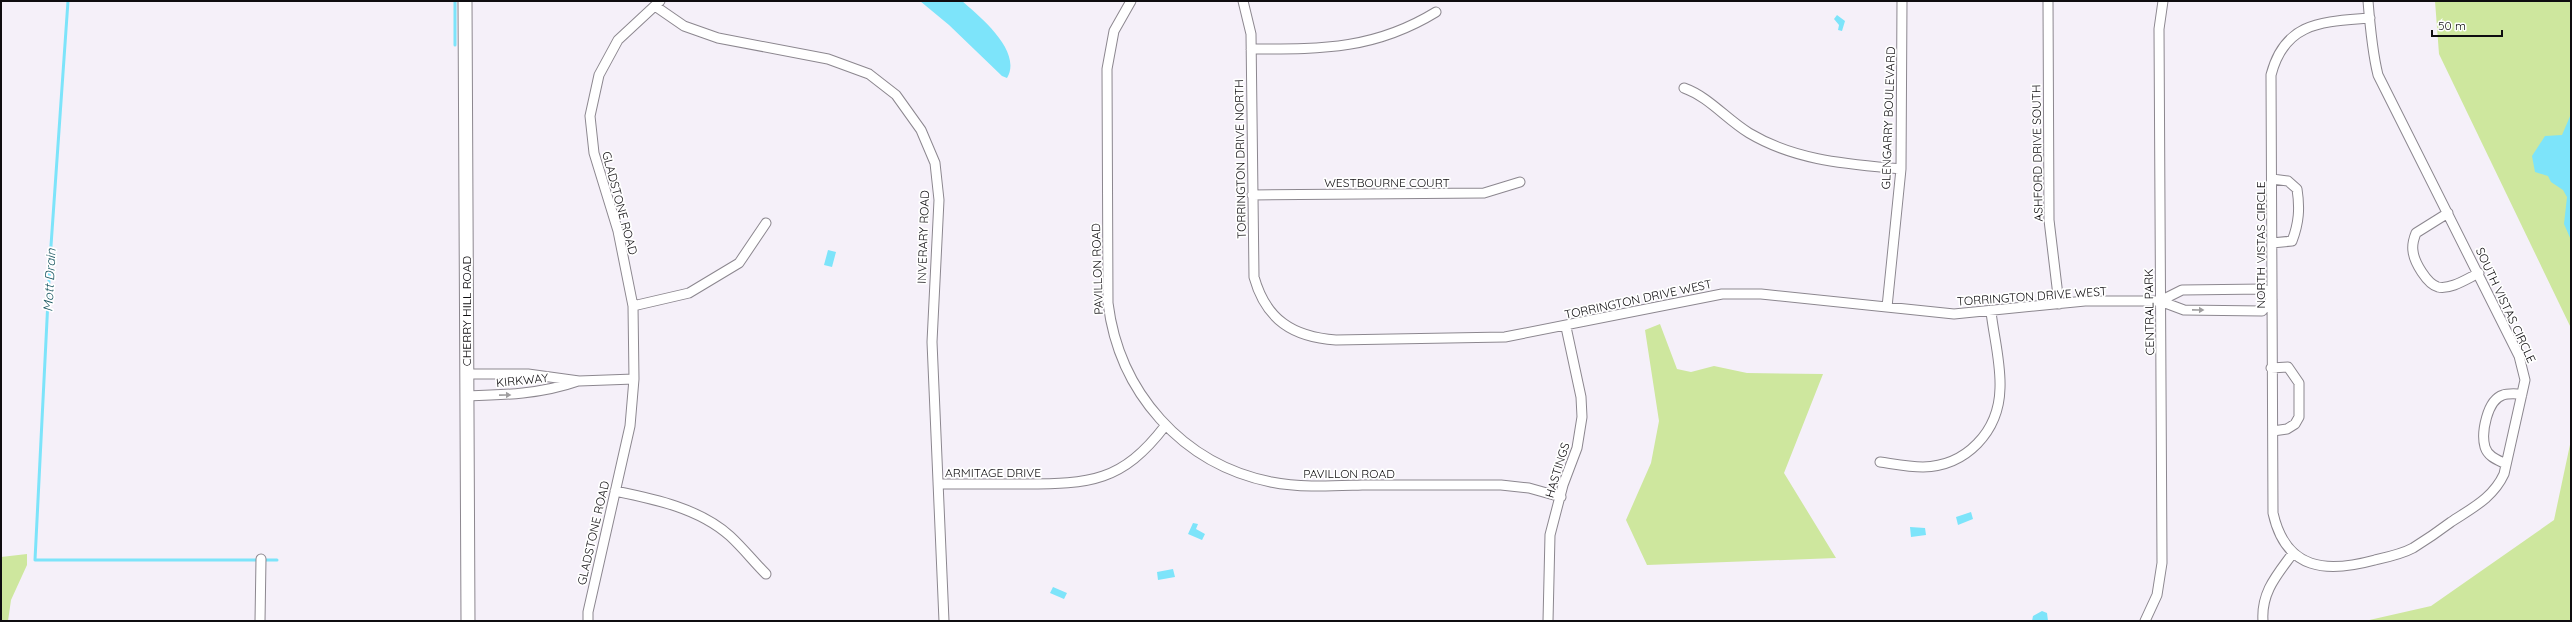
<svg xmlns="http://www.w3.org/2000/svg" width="2572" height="622" font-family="Quicksand,sans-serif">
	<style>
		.green { fill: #cee79e }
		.water { fill: #7de4fa }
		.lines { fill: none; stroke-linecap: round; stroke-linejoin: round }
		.stream { stroke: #7de4fa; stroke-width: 3 }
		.street-casing { stroke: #8c878f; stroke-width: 11 }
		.secondary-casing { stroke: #8c878f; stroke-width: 15 }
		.street { stroke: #fff; stroke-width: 9 }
		.secondary { stroke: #fff; stroke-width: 13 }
		.oneway { fill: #9f9e9f }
		.labels { text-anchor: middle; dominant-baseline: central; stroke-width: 3.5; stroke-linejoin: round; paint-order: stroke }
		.street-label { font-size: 12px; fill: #0f0d10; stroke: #fff }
		.water-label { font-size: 13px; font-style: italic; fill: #195560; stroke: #fff }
	</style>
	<rect width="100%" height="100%" fill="#f5f0f9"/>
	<!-- green -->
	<path class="green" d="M2435,1H2571V328L2439,54Z
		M1660,324L1677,369L1691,372L1714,366L1747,373L1823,374L1784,473L1836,558L1647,565L1626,520L1651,463L1659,421L1645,330Z
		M2571,440V621H2365L2431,606L2554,520Z
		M27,554V565L11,600L8,621H1V557Z"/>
	<!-- water -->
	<path class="water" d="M920,1H962C979,16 1023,51 1007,78L1002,76L949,25Z
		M1837,15L1845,21L1842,31L1838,30L1839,25L1834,19Z
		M2571,114V240L2564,224L2567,197L2563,190L2551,182L2548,176L2535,172L2532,156L2545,136L2562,135Z
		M828,250L836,252L832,267L824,265Z
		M1971,512L1973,519L1958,525L1956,517Z
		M1193,523L1198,524L1196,529L1205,534L1202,540L1188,534Z
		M1910,527L1925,528L1926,535L1911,537Z
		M1173,569L1175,577L1158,580L1157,572Z
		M1053,587L1067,593L1064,599L1050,593Z
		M2042,611L2047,613L2048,621H2032L2033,616Z"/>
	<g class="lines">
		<!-- stream -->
		<path class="stream" d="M68,1L50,260L35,560H277
			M455,1V45"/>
		<defs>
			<path id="street" d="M1131,1L1114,31L1107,69L1108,303C1119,392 1182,464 1271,482C1301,488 1332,486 1362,485C1408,485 1454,485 1501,485L1529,488L1561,497
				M1243,1L1251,34L1254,277C1266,320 1293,337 1336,340L1505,337L1722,294H1761L1954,314L2085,301H2160L2184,310L2262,311L2272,299L2264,289L2182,290L2160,301
				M2048,1L2049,220L2059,304
				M2368,1C2370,26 2372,51 2378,75L2519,356L2525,380L2504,474C2493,498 2472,508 2451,522C2439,531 2426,540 2413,548C2402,554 2388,557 2375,560C2327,573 2286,571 2273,513L2271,75C2285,21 2323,22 2370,18
				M655,6L684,26L718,38L828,59L869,74L896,95L921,130L935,163L939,200L932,342L944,621
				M1251,49C1321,49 1374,50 1436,12
				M1684,88C1709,97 1726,119 1749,133C1796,161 1848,164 1901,169
				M2272,179L2288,181L2297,189C2300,208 2299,223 2292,241L2272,243
				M1252,195L1484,193L1520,182
				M2448,213L2416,233C2414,238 2412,245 2413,251C2414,262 2427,284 2438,287C2451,290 2468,278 2479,273
				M633,306L689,293L739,263L766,223
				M1887,307L1901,169L1902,1
				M2271,368L2288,367L2299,383V417L2295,424L2287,429L2273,431
				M466,374H528L579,381L634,379
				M466,396C505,395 541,394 578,381
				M1880,462C1894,464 1909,467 1923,467C1966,466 1999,432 2000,388C2001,363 1994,337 1991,312
				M2506,464C2498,460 2488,457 2485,447C2481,433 2487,400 2503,395C2508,393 2516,394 2522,394
				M938,484C967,484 995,484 1024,484C1090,484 1122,482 1165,426
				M615,491C654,499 699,508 730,536C743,548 754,562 766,574
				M260,621L261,559
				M588,621V612L630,426L634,379L633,306L618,231L594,153L590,116L599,75L618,40L660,1
				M1548,621L1550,535L1563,485L1577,448L1582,417L1581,397L1566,327
				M2145,621L2157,595L2162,563L2159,29L2163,1
				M2263,621C2261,592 2277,575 2293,553"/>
			<path id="secondary" d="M465,1L468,621"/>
		</defs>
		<!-- street casing -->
		<use href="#street" class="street-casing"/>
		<!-- secondary casing -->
		<use href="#secondary" class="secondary-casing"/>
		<!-- street -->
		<use href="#street" class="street"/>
		<!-- secondary -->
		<use href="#secondary" class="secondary"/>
	</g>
	<!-- one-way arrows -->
	<defs><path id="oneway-solid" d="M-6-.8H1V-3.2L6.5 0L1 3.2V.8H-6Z"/></defs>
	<g class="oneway">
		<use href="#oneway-solid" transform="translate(2198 310) rotate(1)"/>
		<use href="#oneway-solid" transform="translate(505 395) rotate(-1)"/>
	</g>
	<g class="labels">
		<!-- street labels -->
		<g class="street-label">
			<text transform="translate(1888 118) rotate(-88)">GLENGARRY BOULEVARD</text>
			<text transform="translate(2037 153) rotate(-91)">ASHFORD DRIVE SOUTH</text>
			<text transform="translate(1240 159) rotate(-91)">TORRINGTON DRIVE NORTH</text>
			<text x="1387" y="182">WESTBOURNE COURT</text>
			<text transform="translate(620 203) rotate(75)">GLADSTONE ROAD</text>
			<text transform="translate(923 237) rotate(-88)">INVERARY ROAD</text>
			<text transform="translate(2260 245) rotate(-90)">NORTH VISTAS CIRCLE</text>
			<text transform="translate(1097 269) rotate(-92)">PAVILLON ROAD</text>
			<text transform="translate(2032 296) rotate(-4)">TORRINGTON DRIVE WEST</text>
			<text transform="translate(1638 299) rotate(-12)">TORRINGTON DRIVE WEST</text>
			<text transform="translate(2506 305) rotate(65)">SOUTH VISTAS CIRCLE</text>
			<text transform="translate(466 311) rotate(-90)">CHERRY HILL ROAD</text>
			<text transform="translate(2149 312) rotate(-91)">CENTRAL PARK</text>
			<text transform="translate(522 380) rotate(-6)">KIRKWAY</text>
			<text transform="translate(1557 470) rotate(-73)">HASTINGS</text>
			<text x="993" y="472">ARMITAGE DRIVE</text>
			<text x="1349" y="473">PAVILLON ROAD</text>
			<text transform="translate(593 533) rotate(-77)">GLADSTONE ROAD</text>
		</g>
		<!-- water labels -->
		<g class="water-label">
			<text transform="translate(49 280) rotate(-87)">Mott Drain</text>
		</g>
	</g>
	<!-- border -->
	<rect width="2572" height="622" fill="none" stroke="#0f0d10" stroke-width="4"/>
	<!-- scale -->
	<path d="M2432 30v6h70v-6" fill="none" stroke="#0f0d10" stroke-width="2"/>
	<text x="2438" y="30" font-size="12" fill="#0f0d10" stroke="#ffffff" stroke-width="3" paint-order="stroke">50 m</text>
</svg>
